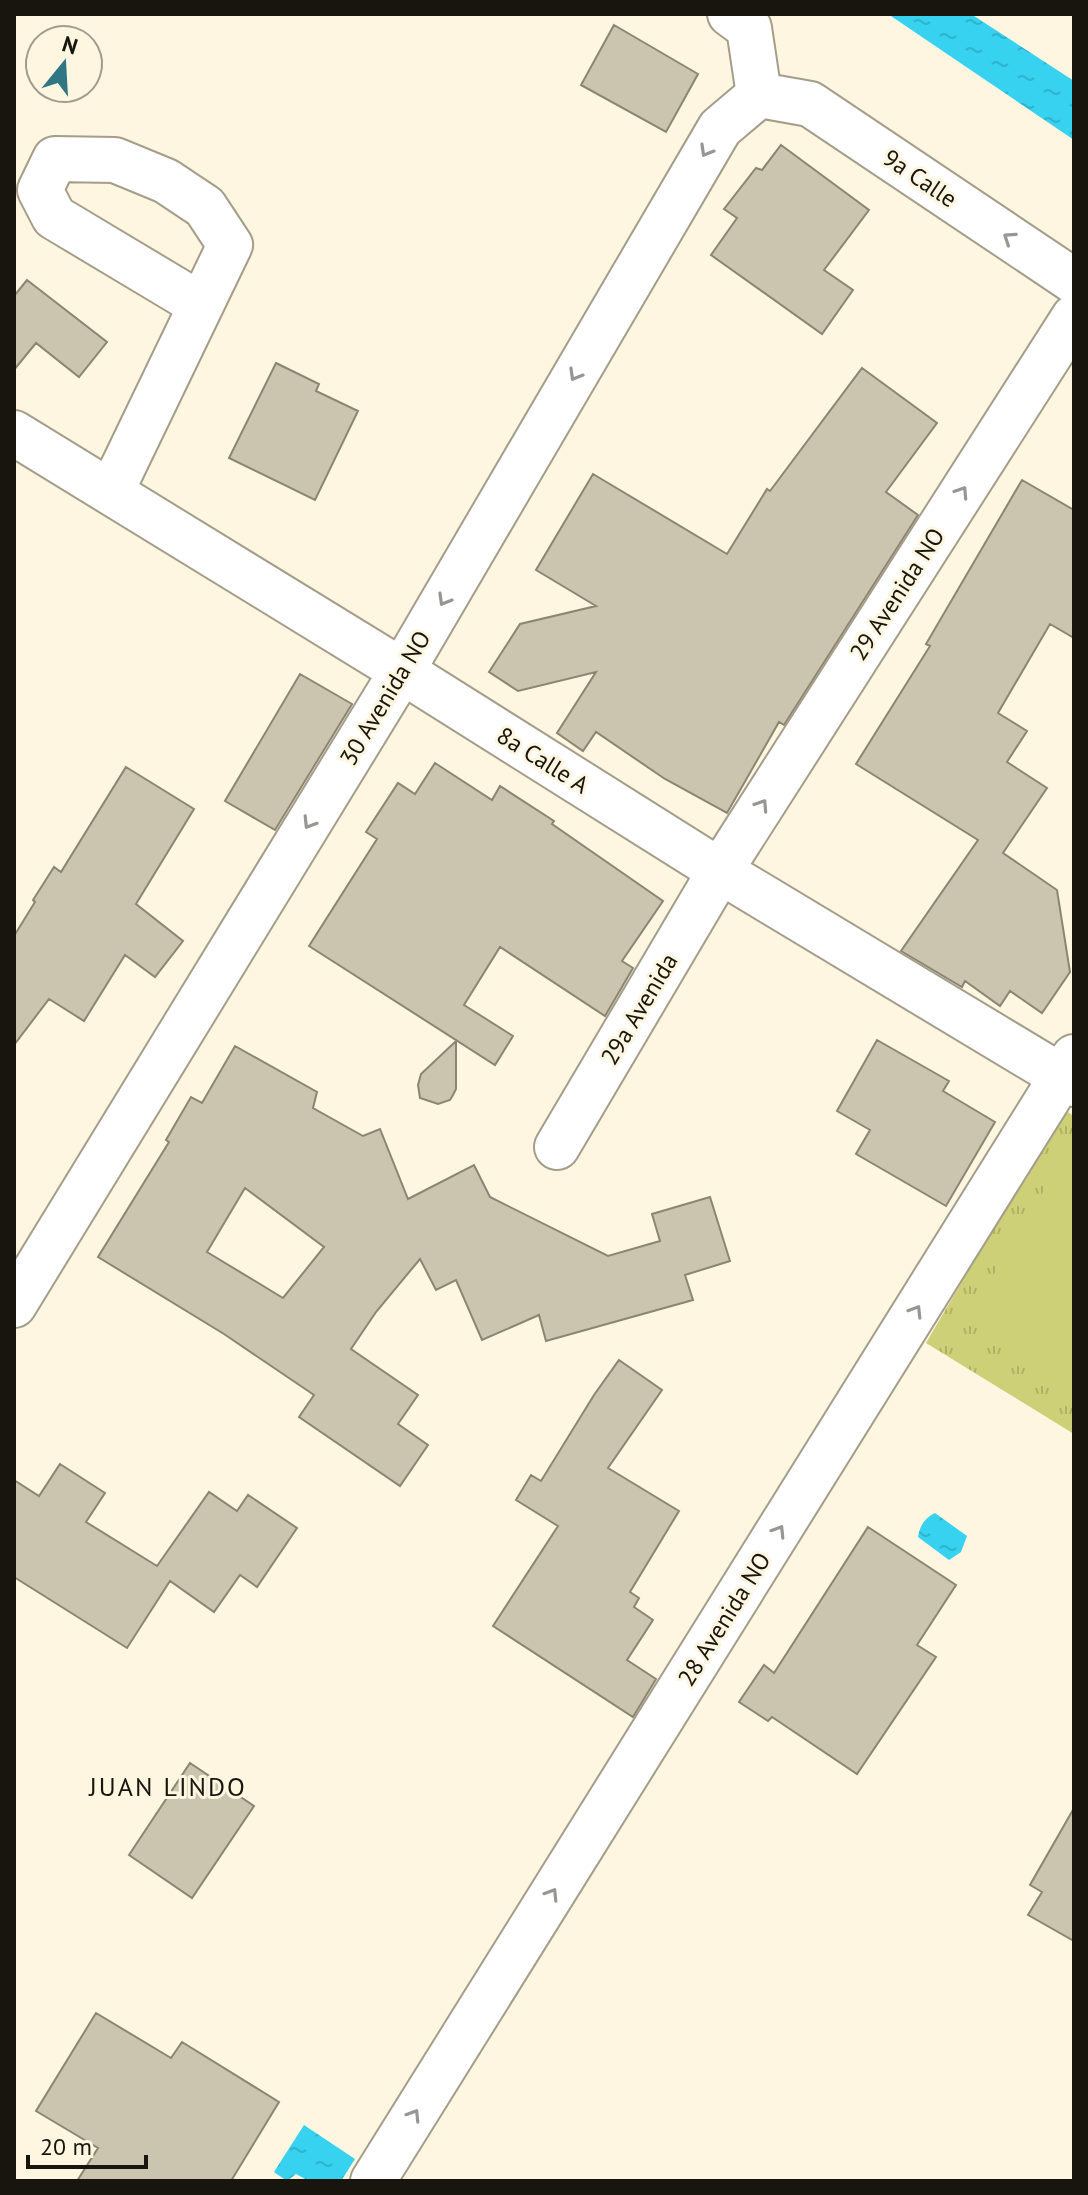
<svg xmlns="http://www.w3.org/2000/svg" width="1088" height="2195" font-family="'PT Sans',sans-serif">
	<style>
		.park { fill: url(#park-tufts) }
		.garden { fill: #cdd076 }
		.water { fill: url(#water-ripples) }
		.building { fill: #cbc4af; stroke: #8c8572; stroke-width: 2; fill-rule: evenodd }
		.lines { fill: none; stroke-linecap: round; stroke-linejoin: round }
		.minor-casing { stroke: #a49d89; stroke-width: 48 }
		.minor { stroke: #fff; stroke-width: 44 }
		.oneway { stroke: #979693 }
		.labels { text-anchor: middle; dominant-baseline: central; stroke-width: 6; stroke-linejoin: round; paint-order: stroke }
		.street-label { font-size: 24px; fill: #18150e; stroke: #fef6e1 }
		.neighbourhood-label { font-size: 26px; letter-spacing: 2px; fill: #18150e; stroke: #fef6e1 }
	</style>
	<defs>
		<pattern id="park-tufts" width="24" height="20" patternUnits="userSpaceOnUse" patternTransform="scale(2)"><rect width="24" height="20" fill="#cdd076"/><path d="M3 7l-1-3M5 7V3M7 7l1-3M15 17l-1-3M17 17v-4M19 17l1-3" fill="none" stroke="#afb265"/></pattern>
		<pattern id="water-ripples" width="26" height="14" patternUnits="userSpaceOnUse" patternTransform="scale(2)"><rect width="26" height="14" fill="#36d2f0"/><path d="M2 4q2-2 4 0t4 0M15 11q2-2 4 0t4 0" fill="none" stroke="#2fb3cd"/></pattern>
	</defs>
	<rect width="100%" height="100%" fill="#fef6e1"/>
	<!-- park -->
	<path class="park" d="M1063,1109L1074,1116V1434L926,1343Z"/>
	<!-- garden -->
	<path class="garden" d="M1068,1150L1074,1154V1384L967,1319Z"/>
	<!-- water -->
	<path class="water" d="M888,14H971L1074,81V140Z
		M935,1513L967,1536L961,1552L949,1560L918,1537C920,1525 925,1518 935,1513Z
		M304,2125L355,2159L341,2181H309L296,2174L287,2181L274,2172Z"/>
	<!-- building -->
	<path class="building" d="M614,25L698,74L666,132L581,85Z
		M781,145L869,210L824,270L853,290L822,334L711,255L737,218L724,209L756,168L762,170Z
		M27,280L107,342L79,377L36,343L14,370V296Z
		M276,363L319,384L316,391L358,411L315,500L229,458Z
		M862,368L937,423L886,492L918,515L784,725L779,722L727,813L665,779L596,732L583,751L557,733L596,672L518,691L489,672L520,624L596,606L536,570L593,474L727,554L767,489L770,491Z
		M1022,480L1074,510V638L1050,624L998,713L1027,731L1007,762L1047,788L1003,853L1057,890L1070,972L1042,1013L1010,991L1000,1006L965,981L962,987L901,951L978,840L856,764L930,646L926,644Z
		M300,674L352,704L275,830L225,801Z
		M435,763L492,800L500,786L554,821L552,824L663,901L622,961L633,968L605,1016L500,947L464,1005L513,1036L495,1065L309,946L377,839L366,832L398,783L415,794Z
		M126,767L194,809L136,904L183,941L155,977L125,955L84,1021L49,999L14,1045V936L35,902L33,900L54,867L61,872Z
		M877,1040L949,1081L943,1091L995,1122L946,1206L856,1154L870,1130L837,1111Z
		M456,1041V1089L453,1095L450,1100L438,1104L420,1098L418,1085L421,1074Z
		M235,1046L317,1092L313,1108L363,1136L380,1129L408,1199L474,1165L490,1197L608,1256L660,1241L652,1214L710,1197L730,1261L685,1275L693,1300L546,1341L539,1315L482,1340L456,1280L436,1290L420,1259L376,1312L351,1349L418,1395L398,1424L428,1445L400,1486L299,1417L314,1395L224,1334L98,1257L169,1142L166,1140L191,1097L202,1103ZM245,1188L324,1247L283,1298L207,1252Z
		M619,1360L662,1390L608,1468L679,1511L630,1592L639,1598L634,1607L653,1620L627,1660L656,1679L633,1717L493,1626L558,1526L516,1500L531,1475L541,1481L594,1395Z
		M60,1464L105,1493L86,1522L157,1566L209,1492L237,1511L248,1495L297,1528L257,1587L240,1575L214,1612L170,1581L127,1648L14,1577V1480L39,1496Z
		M868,1527L956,1585L917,1645L936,1657L857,1774L772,1717L768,1721L739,1702L764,1665L774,1673Z
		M190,1763L254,1806L192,1898L129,1855Z
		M1074,1808V1941L1028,1915L1042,1892L1030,1885Z
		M96,2013L171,2058L182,2042L279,2102L231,2181H77L98,2148L36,2111Z"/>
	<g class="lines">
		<defs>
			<path id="minor" d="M730,14L749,28L759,95
				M759,95L810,104L1074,281
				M14,433L402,671L720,871L1074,1084
				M111,492L230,245L205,207L166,181L115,160L55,159L40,190L54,217L201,305
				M557,1147L720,871L1074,317
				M14,1305L402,671L720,128L759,95
				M373,2181L1074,1057"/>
		</defs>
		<!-- minor casing -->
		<use href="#minor" class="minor-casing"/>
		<!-- minor -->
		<use href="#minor" class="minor"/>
	</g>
	<!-- one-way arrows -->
	<defs><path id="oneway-chevron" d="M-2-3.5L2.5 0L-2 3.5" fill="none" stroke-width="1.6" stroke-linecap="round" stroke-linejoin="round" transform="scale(2)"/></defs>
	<g class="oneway">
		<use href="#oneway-chevron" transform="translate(706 151) rotate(120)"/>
		<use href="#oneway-chevron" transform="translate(1009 238) rotate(-146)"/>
		<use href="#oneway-chevron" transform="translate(575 375) rotate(120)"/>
		<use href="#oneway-chevron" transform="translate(962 492) rotate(-57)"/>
		<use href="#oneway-chevron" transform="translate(444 600) rotate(120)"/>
		<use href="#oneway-chevron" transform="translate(762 805) rotate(-57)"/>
		<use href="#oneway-chevron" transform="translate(309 823) rotate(122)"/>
		<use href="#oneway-chevron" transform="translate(916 1311) rotate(-58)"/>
		<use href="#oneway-chevron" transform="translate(779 1531) rotate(-58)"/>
		<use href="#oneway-chevron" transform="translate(552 1894) rotate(-58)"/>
		<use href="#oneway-chevron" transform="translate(414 2115) rotate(-58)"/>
	</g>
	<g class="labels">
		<!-- street labels -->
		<g class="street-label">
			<text transform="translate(920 178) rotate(34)">9a Calle</text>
			<text transform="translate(897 594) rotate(-57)">29 Avenida NO</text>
			<text transform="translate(385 698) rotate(-59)">30 Avenida NO</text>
			<text transform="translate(543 760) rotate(32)">8a Calle A</text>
			<text transform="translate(639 1009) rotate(-59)">29a Avenida</text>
			<text transform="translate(724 1619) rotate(-58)">28 Avenida NO</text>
		</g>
		<!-- neighbourhood labels -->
		<g class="neighbourhood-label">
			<text x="168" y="1786">JUAN LINDO</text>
		</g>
	</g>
	<!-- border -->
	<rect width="1088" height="2195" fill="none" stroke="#18150e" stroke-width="32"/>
	<!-- north arrow -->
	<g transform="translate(64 64) rotate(18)"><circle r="38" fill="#fef6e1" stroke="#a29c8d" stroke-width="2"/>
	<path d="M0-6L14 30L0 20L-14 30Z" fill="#307783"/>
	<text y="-12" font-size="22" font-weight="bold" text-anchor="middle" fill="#18150e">N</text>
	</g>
	<!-- scale -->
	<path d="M28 2155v12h118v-12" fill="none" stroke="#18150e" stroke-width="4"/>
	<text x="40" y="2155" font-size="24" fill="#18150e" stroke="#fef6e1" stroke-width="6" paint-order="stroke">20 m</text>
</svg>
